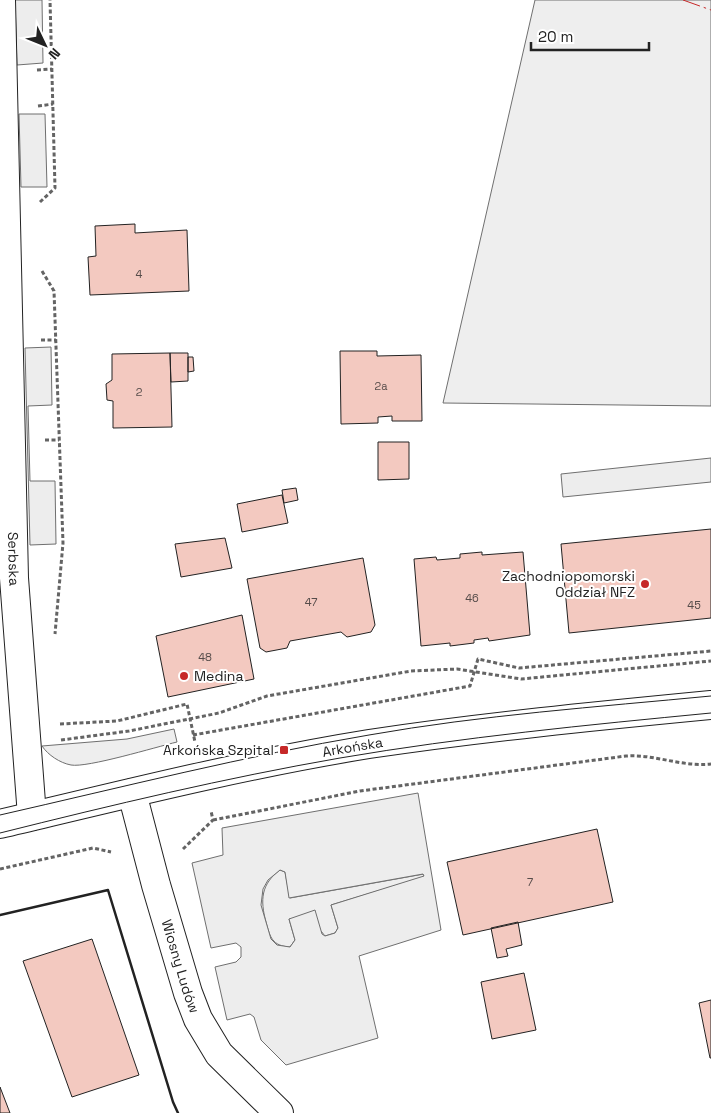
<svg xmlns="http://www.w3.org/2000/svg" width="711" height="1113" font-family="'Space Grotesk',sans-serif">
	<style>
		.green { fill: #eee; stroke: #6f6f6f }
		.parking { fill: #ededed; stroke: #6f6f6f; fill-rule: evenodd }
		.building { fill: #f3c9c0; stroke: #222 }
		.lines { fill: none; stroke-linecap: round; stroke-linejoin: round }
		.minor-casing { stroke: #222; stroke-width: 30 }
		.tertiary-casing { stroke: #222; stroke-width: 30 }
		.path { stroke: #646464; stroke-width: 3; stroke-dasharray: 4 2.5; stroke-linecap: butt }
		.minor { stroke: #fff; stroke-width: 28 }
		.tertiary { stroke: #fff; stroke-width: 28 }
		.tram { stroke: #222; stroke-width: 1 }
		.wall { stroke: #222; stroke-width: 2.5 }
		.power { stroke: #c62828; stroke-width: 1; stroke-dasharray: 18 4 2.5 4; stroke-linecap: butt }
		.poi-dot { fill: #c62828; stroke: #fff; stroke-width: 2 }
		.labels { text-anchor: middle; dominant-baseline: central; stroke-width: 4; stroke-linejoin: round; paint-order: stroke }
		.number-label { font-size: 11px; fill: #564c4a }
		.street-label { font-size: 14px; fill: #222; stroke: #fff }
		.poi-label { font-size: 14px; fill: #222; stroke: #fff; text-anchor: end }
	</style>
	<rect width="100%" height="100%" fill="#fff"/>
	<!-- green -->
	<path class="green" d="M535,0H711V406L443,403Z
		M174,729L177,742C156,747 87,768 71,765C60,763 48,755 42,746L127,739Z
		M280,870L285,872L290,898L424,874V877L331,905L338,928L335,933L325,936L321,931L289,919L295,940L290,947C272,946 270,937 266,922C260,900 261,884 280,870Z"/>
	<!-- parking -->
	<path class="parking" d="M15,0H42L43,63L17,65Z
		M19,114H45L47,187H21Z
		M51,347L52,405L28,406L30,481H55L56,544L30,545L25,348Z
		M711,458V482L563,497L561,474Z
		M418,793L441,930L359,956L378,1038L286,1065L261,1040L254,1017L250,1014L227,1020L215,967L236,962L241,957V947L236,943L211,948L192,863L223,855L222,828ZM280,870L285,872L289,898L423,874L424,876L331,905L338,928L335,933L325,936L322,934L315,910L289,919L295,940L290,947L277,945L271,939L261,905L263,889L268,880Z"/>
	<!-- building -->
	<path class="building" d="M135,224V233L187,230L189,291L90,295L88,257L96,256L95,226Z
		M340,351H377V356L421,355L422,421H392V416L378,417V423L341,424Z
		M170,353L172,427L113,428V401L107,400L106,384L112,380V354Z
		M170,353H188V381L171,382Z
		M188,357H193L194,371L188,372Z
		M378,442H409V479L378,480Z
		M296,488L298,500L284,503L282,490Z
		M282,495L288,523L242,532L237,504Z
		M711,529V618L569,633L561,544Z
		M225,538L232,568L181,577L175,544Z
		M482,552V555L523,552L530,635L489,641L488,638L474,640V643L450,646V643L421,646L414,559L436,557L437,560L460,558V554Z
		M363,558L375,625L371,632L347,637L341,632L290,641L287,648L266,652L260,648L247,579Z
		M242,615L254,679L168,697L156,636Z
		M597,829L613,902L463,935L447,862Z
		M518,922L522,945L506,949L508,956L497,958L491,928Z
		M92,939L139,1075L72,1097L23,961Z
		M524,973L536,1030L492,1039L481,982Z
		M711,1000V1058H710L699,1003Z
		M0,1087L10,1113H0Z"/>
	<g class="lines">
		<defs>
			<g id="minor">
				<path id="s1" d="M1,0L14,578L32,816"/>
				<path id="s2" d="M132,793L156,885L188,993L198,1019L219,1054L279,1113"/>
			</g>
			<g id="tertiary">
				<path id="s3" d="M0,824C122,795 245,764 369,744C483,727 597,716 711,705"/>
			</g>
		</defs>
		<!-- minor casing -->
		<use href="#minor" class="minor-casing"/>
		<!-- tertiary casing -->
		<use href="#tertiary" class="tertiary-casing"/>
		<!-- path -->
		<path class="path" d="M37,70L52,69
			M38,106L53,104
			M40,202L55,188L50,0
			M42,271L54,291L63,543L55,634
			M41,340H56
			M45,440H59
			M60,724L117,721L187,704L195,742
			M193,735L470,686L478,659L519,668L711,651
			M61,740L129,731L219,713L267,696L411,671L457,669L521,679L711,661
			M213,820L360,791L626,756C655,754 680,767 711,764
			M183,849L213,820L211,811
			M0,869L93,848L111,852"/>
		<!-- minor -->
		<use href="#minor" class="minor"/>
		<!-- tertiary -->
		<use href="#tertiary" class="tertiary"/>
		<!-- tram -->
		<path class="tram" d="M0,815C123,787 245,756 369,735C482,715 597,707 711,696
			M0,833C112,805 225,778 340,758C463,737 587,725 711,713"/>
		<!-- wall -->
		<path class="wall" d="M0,915L108,890L173,1102L178,1113"/>
		<!-- power -->
		<path class="power" d="M683,0L711,10"/>
	</g>
	<!-- markers -->
	<g class="poi-dot">
		<circle cx="645" cy="584" r="5"/>
		<circle cx="184" cy="676" r="5"/>
		<rect x="279" y="745" width="10" height="10" rx="2.5"/>
	</g>
	<g class="labels">
		<!-- number labels -->
		<g class="number-label">
			<text x="139" y="274">4</text>
			<text x="381" y="386">2a</text>
			<text x="139" y="392">2</text>
			<text x="472" y="598">46</text>
			<text x="311" y="602">47</text>
			<text x="694" y="605">45</text>
			<text x="205" y="657">48</text>
			<text x="530" y="882">7</text>
		</g>
		<!-- street labels -->
		<g class="street-label">
			<text stroke="none"><textPath href="#s1" startOffset="559">Serbska</textPath></text>
			<text stroke="none"><textPath href="#s3" startOffset="361">Arkońska</textPath></text>
			<text stroke="none"><textPath href="#s2" startOffset="180">Wiosny Ludów</textPath></text>
		</g>
		<!-- poi labels -->
		<g class="poi-label">
			<text x="635" y="576">Zachodniopomorski<tspan x="635" dy="16">Oddział NFZ</tspan></text>
			<text x="194" y="676" text-anchor="start">Medina</text>
			<text x="274" y="750">Arkońska Szpital</text>
		</g>
	</g>
	<!-- north arrow -->
	<g transform="translate(45 45) rotate(133)" stroke="#ffffff" stroke-width="4" paint-order="stroke">
	<path d="M0-4L9 19L0 12L-9 19Z" fill="#222222"/>
	<text y="-8" font-size="14" font-weight="bold" text-anchor="middle" fill="#222222">N</text>
	</g>
	<!-- scale -->
	<path d="M531 42v8h118v-8" fill="none" stroke="#222222" stroke-width="2.5"/>
	<text x="538" y="42" font-size="15" fill="#222222" stroke="#ffffff" stroke-width="4" paint-order="stroke">20 m</text>
</svg>
